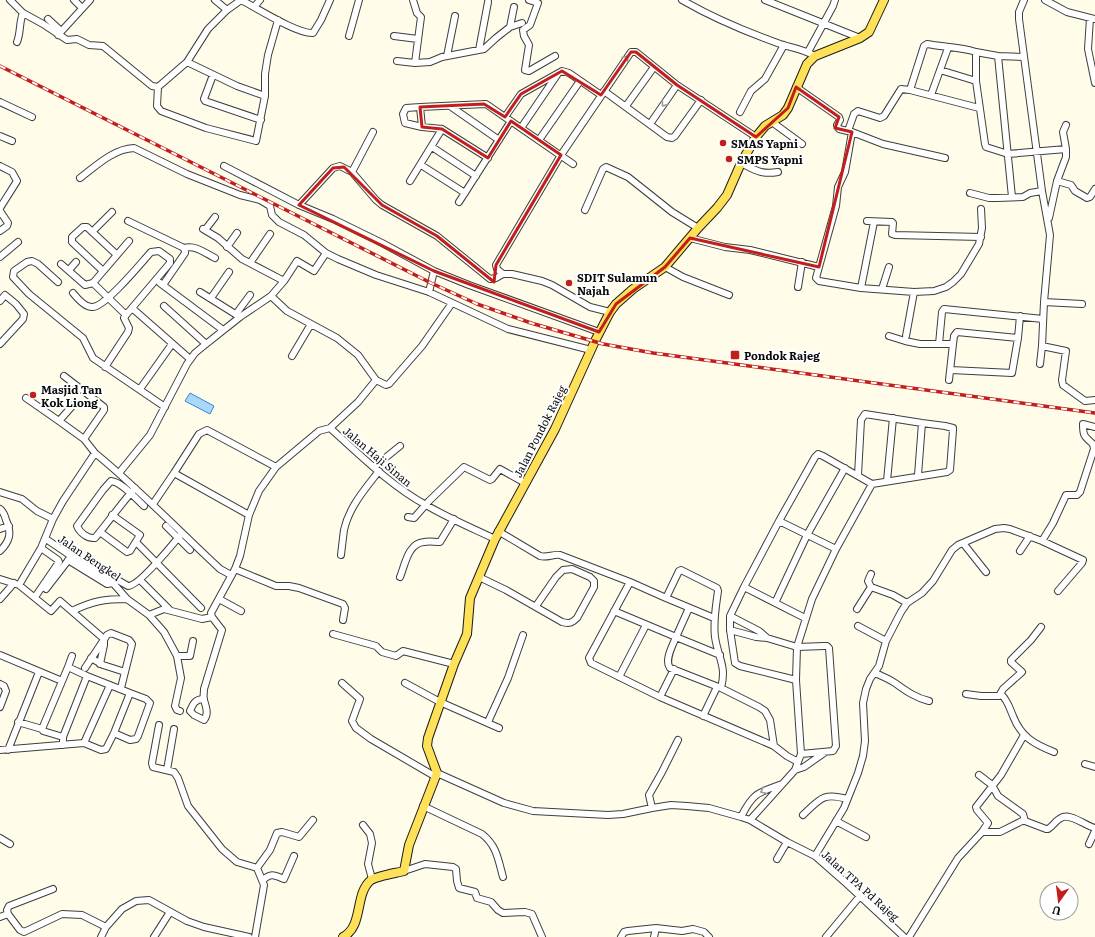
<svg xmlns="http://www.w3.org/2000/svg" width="1095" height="937" font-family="Literata,serif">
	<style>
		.water { fill: #abd8fa; stroke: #2e88d5 }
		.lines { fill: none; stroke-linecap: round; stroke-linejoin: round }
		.minor-casing { stroke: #3e3e3e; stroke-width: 8 }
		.major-casing { stroke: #1c1c1c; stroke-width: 10 }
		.minor { stroke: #fff; stroke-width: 6 }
		.major { stroke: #ffe059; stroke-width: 8 }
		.rail-casing { stroke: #c21e1c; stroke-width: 3.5 }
		.rail { stroke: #fff; stroke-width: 2; stroke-dasharray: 6; stroke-linecap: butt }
		.oneway { stroke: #9d9d9d }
		.marked { fill: none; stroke: #c21e1c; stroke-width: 3; stroke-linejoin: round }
		.poi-dot { fill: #c21e1c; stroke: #fff; stroke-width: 1.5 }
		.labels { text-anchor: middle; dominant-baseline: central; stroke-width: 4; stroke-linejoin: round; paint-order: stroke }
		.poi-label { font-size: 11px; font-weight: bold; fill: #0b0b0b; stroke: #fff; text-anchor: start }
		.street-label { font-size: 11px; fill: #0b0b0b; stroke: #fff }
	</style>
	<rect width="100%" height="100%" fill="#fffce9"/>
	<!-- water -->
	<path class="water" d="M190,393L214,406L210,414L185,401Z"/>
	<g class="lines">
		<defs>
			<path id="minor" d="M10,0L23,13L43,24L67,40L77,39L89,45L103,46L152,86L158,87L187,62L208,29L227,10L241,0C257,8 297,34 313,33L321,20L330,0
				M74,0L82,8
				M215,0L227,10
				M413,0L417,13L421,17L415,63L430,62L442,57L484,49L496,38L510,27L514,7
				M529,0L538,3L530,25L523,30L524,36L529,45L525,70L529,71L555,56
				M682,0C713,18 749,33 783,45C794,48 805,50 815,56
				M765,0L860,38
				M1024,0L1019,12V19L1042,191L1050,235L1044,302L1042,346L1066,351L1062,380L1063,385L1085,401L1095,400
				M1045,0L1067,12L1095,19
				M254,7L260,0
				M1090,18L1088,49L1095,83
				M48,19L61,31
				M510,27L522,23
				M58,35L90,0
				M349,36L359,0
				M394,36L418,39
				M17,42C21,32 19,22 23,13
				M479,50L488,2
				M808,52L833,6L835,0
				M976,52L998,56L1024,57
				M447,56L455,16
				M998,56L1012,197
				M397,61L415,63
				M187,62L237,86L265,96
				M940,70L976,81
				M213,75L204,99L205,101L261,120
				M158,87L157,106L161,111L206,128L256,141L265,96V74L268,55L278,20
				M796,87L839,117L840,120L837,125L839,129L852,132L883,144L945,158
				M910,90L924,46L927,44C943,47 960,47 976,52V81L985,144L986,147L1008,154L1066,149V157L1057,181L1049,218
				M604,91L667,137L672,138L675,136L701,100
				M931,95L948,48
				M0,102L32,117
				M450,106L499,140
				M626,106L654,67
				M420,107L406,108L403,114L405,123L422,127L420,107L486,104L573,164
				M740,112L751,91L765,79L784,45
				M505,117L521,94L562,71L569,73L601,95
				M772,122L802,144
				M650,124L677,85
				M422,127L442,129L488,158
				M521,128L557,75
				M848,131L854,114L858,111L880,118L884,116L901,89L910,90L979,108
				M373,132L352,172L376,200L382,205L437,236L490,279L496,278L503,274H512L542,281L552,285L590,307L610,312
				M0,136L12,141
				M539,140L580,81
				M432,147L476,176
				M1066,149L1063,132L1066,125
				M741,163C755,170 761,175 778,172
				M421,165L465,193
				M0,166L12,172L17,181L0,208
				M224,166L299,205L333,219L382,243L434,271L429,292
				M80,178C96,166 113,149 134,148L187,174L240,195L260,200L270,206L272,215L279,222L304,235L326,253L338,259L376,275L429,292L508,329L591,350
				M410,181L442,129
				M1057,181L1071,185L1075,191L1087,198L1090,197L1095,189
				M970,193L989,198H997L1023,197L1030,193L1042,191
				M459,202L511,121
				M299,205L333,168L340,166L352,172
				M585,210L603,169L606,167L628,177L672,212L698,228
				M0,211L8,223L7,226L0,231
				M128,221L182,247L185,250V253L163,285
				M867,221L892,222L893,223L892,234L895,235L981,237
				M203,229L218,238L242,259L284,281
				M205,230L215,217
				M92,232L112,212
				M690,238L725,247L750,250L819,267L816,278L819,281L861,288L914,292L934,291L946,287L953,282L961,274L979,244L982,228L981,209
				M227,247L237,233
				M184,248C196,245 205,253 215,258
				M0,257L18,242
				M250,263L270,234
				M61,264L85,285L93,283L126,315L124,318L129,328L128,332L105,367
				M665,267L683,277L729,295
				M819,267L836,206L838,187L845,172L852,132
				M69,270L76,262
				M103,271L72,242V237L83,227H87L117,255
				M434,271L469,285L599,332
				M503,274L497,269L496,265L561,155L631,52H636L677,85L756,137
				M58,282L38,264L32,261L27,262L14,271L13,277L29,294L83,338L93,358L165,407
				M93,283L129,241
				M160,283L223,330
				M798,287L802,262
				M861,288L874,222
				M882,289L889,267
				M200,292L240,317
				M73,293C77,298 86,308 93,307C106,306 141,263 151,252L159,251L170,259V263L126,315
				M271,296L287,311L337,338L358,355L376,380L358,402L330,428
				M211,298L229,272
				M0,301L5,295L16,304L24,314L23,319L0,344
				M1044,302L1082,304
				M164,306L206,344
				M132,308L190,359
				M236,314L250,295
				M889,336L905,341L920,344H953L954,336L957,332L1018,338
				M906,336L914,292
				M939,344L942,312L944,309L1043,319
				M292,356L311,324
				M1040,364L1042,346
				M951,370L1012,373L1018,338L1020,316
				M64,376L104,407V410L84,439L95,453
				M376,380L386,385L389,384L422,346L452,303
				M949,380L953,344
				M140,389L172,344
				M26,398L59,421
				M74,404L59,421L84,439
				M374,467L400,446
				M119,473L150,435L187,364L195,353L206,344L240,317L271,296L284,281L297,261L314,271L326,253
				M174,473L249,515
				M918,475L922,423
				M887,481L893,418
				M135,488C121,504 109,521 95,538C88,539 80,533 77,526L103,490L111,481C122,482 136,499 144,506
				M0,492L22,499L37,511L53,519L63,501L95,453C139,489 178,530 220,569L231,575
				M153,504L174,473L199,434L207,430L276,467
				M0,509C4,512 5,516 6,520C12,533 10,541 0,551
				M408,517L414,518L429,501L464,467L490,480L492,479L500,469L525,483
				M779,521L836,549
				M166,526L190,550
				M0,529L9,526
				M498,531L540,556C547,558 553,554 560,555L630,582
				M100,532L127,552L130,551L140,535L112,515
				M46,539L71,556L113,583L127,599L149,615L164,632L177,656L181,678L175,706L177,710L180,711
				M1042,541L1053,523L1066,495H1077L1080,492L1094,449L1093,444C1084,436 1083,436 1083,424L1095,427
				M963,543L986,572
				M138,544L201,608
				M1020,551L1030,536
				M341,555C342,546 343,538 344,530C349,507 365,489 379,471
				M68,560L107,584L113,583
				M90,564L128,586C139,586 173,544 182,533
				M235,569L276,586H289L299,588L343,604L345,608L343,620
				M871,574L868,581L871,587L893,595L907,603
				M400,577C405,565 408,543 424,542C429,541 434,542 440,542L454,519
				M479,577L506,590L562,622C569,624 572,623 577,618L594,587V581L590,577L572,569L563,570L556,577L536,606
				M0,579L19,585L41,548L53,519
				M140,580L169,609
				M19,585L51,611L60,601L104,639V645L100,664
				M744,587L730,616V630L735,663L740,666L796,680
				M46,589L70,558
				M35,597L59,562L58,560L41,548
				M666,598L714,618
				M0,599L14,583
				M219,599L241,611
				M775,603L807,535L845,468
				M689,608L676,637L720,655
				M857,609L871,587
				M72,611C93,601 104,599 127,599
				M614,611L676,637C673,645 664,660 670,668L721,688L759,707L765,711L770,720L774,746
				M149,615L164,609L202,619L212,617
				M730,616L759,631L766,637
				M805,618L744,587L779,521L815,457L818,454L823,456L872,484L947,472L950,470L953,430V428L945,426L922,423L865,414L861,420L858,475
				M858,626L886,641
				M730,630L756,637L767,638L797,647L824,646H827L829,648L836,746L833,751L801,754
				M333,634L376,646L382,652L396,656L403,651L454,664
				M0,655L62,681
				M177,656H190L193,641
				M91,658L103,665L125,672
				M68,667L72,656
				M85,668L107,635L111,633L129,640L132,644L121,688
				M875,673C882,676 889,679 895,683C906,691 916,698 929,701
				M619,677L646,625
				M342,683L360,699L352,721L356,728L371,739L436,777
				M405,683L440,702L499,728
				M0,684L4,686L6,691L0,707
				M721,688C727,666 718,658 715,637C713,621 716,606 718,591L717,588L681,570L679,571L666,598L630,582L589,658L591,663L660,697L774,746L787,756L798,762
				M966,694L981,696H999L1003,689L1022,672L1011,662V660L1031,640L1041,627
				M1001,694C1008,701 1009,707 1013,716C1021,737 1034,744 1054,752
				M660,697L674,669
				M204,699C195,699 193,704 190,711L194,715L204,720C209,714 206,707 204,700C203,697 204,693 204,689L222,630L212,617L211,613L235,569L240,556L249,515L259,491L276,467L319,431L330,428C360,455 390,485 426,505C448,518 472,528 495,539
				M703,716L717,687
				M18,722L42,729
				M488,722L508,678L523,635
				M159,725L152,763L153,767L174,772L178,778L188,806L222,849L237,862L257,868
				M114,733L130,740L136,739L138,736L150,703L146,699L130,693
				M63,737L43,731L42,729L68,667L87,676L63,737V745
				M84,743L110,685
				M0,750L84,743L101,750L106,749L114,733L130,693L87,676
				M8,750L39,672
				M1085,764L1095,767
				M167,770L174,729
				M795,770L804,767L824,753
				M437,773L504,803L533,811L608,815L623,814L652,808L671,805L687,806L709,808L741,817L750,820L787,842L815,856L847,884L904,937
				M979,775L992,785L998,796L1023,814L1025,821
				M423,806L482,834C497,846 498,859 503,877
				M652,808L649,795L662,772L678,740
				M803,815C820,799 823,792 847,799
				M741,817C753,793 757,793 782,784
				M750,820L795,770L801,754L796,680L797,647L812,599L836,549L872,484
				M836,821L866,837
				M363,825L370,834L372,843L368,864L372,879
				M982,832L988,823L977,810L976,807L1001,775L1024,735
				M0,838L10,844
				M1089,844L1095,831
				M815,856L844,808L858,773L863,756L865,741L863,703L866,689L870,679L879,666L886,641L901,612L907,603L922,593L933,581L952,550L958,545L995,529L1004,528L1010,529L1042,541L1083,560L1082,563L1058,591
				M777,859L787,842
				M404,871L425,864L453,867L456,869L457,881L459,888L475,892L477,898L491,902L498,910L503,913L525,912L532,914L542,937
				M263,880C271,873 274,875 284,879L294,856
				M8,914L7,910L9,906L53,889
				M0,917L8,914L20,930L24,932L62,914L82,915L106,927
				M101,937L106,927L122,909L136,901L149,900L187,921L204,927L249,937
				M154,937L170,912
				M255,937L264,885L257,868L270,850L277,833L282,832L299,837L313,820
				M621,937L624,932L628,931L656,928L682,931L693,929L704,932L709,937
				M654,937L656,928
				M826,937L860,896
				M909,937L958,858L982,832H1000L1022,821H1025L1046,829H1048C1053,826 1056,820 1061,818C1069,812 1086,826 1095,828"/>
			<path id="major" d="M343,937C364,926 354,894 371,880C377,876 396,873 404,871L409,845L437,773L427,746L428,738L454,664L467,634L470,598L495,539L555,429L595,341L610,312L616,304L633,289L665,267L698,228L717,208L727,195L741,163L756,137L765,126L783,115L788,108L807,64L815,56L860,38L869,32L884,0"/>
		</defs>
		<!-- minor casing -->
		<use href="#minor" class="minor-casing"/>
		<!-- major casing -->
		<use href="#major" class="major-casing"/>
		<!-- minor -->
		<use href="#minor" class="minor"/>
		<!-- major -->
		<use href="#major" class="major"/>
		<defs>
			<path id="rail" d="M0,66L431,283L477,304L531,323L603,344L653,353L1095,413"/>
		</defs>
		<!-- rail casing -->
		<use href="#rail" class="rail-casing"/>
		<!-- rail -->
		<use href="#rail" class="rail"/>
	</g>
	<!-- one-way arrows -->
	<defs><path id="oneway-chevron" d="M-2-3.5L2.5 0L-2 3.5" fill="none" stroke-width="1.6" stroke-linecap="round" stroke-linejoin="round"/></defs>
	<g class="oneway">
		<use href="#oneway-chevron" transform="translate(626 58) rotate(-55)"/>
		<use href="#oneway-chevron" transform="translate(664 104) rotate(125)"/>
		<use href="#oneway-chevron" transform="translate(763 791) rotate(156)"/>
	</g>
	<!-- marked area -->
	<path class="marked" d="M631,52H636L677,85L756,137L788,108L796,87L839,117L835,128L852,132L819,267L690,238L665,267L616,304L599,332L434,271L299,205L333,168L344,167L382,205L437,236L494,282L496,265L561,155L511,121L488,158L442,129L422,127L420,107L484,104L505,117L521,94L562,71L601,95Z"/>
	<!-- markers -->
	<g class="poi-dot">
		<circle cx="723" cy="143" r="4"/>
		<circle cx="729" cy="159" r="4"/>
		<circle cx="569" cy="283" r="4"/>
		<rect x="730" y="350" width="10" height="10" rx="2"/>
		<circle cx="33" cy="395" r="4"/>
	</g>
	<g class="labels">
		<!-- poi labels -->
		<g class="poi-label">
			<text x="731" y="143">SMAS Yapni</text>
			<text x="737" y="159">SMPS Yapni</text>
			<text x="577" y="277">SDIT Sulamun<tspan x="577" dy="13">Najah</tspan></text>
			<text x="744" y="355">Pondok Rajeg</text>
			<text x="41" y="389">Masjid Tan<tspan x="41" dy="13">Kok Liong</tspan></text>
		</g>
		<!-- street labels -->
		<g class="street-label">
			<text transform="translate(539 431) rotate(-63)">Jalan Pondok Rajeg</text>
			<text transform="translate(378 456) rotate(40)">Jalan Haji Sinan</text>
			<text transform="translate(90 557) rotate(34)">Jalan Bengkel</text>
			<text transform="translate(861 885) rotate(42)">Jalan TPA Pd Rajeg</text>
		</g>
	</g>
	<!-- north arrow -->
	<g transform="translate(1059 901) rotate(194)"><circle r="19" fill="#ffffff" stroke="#9d9d9d"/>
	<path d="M0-3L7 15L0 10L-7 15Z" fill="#c21e1c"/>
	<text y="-6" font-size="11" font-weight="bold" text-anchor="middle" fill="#0b0b0b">U</text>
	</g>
</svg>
